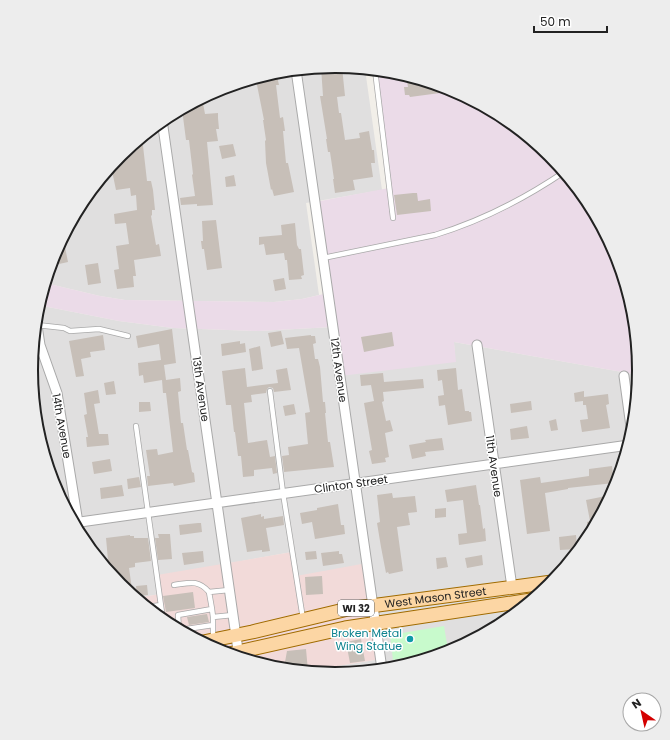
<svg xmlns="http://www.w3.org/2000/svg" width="670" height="740" font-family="Poppins,sans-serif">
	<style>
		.residential { fill: #e0dfdf }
		.commercial { fill: #f2dad9 }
		.industrial { fill: #ebdbe8 }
		.park { fill: #c8facc }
		.building { fill: #c7bfb8 }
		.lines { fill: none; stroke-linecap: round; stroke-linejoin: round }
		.lane-casing { stroke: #a9a9a9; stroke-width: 6 }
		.street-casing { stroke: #a9a9a9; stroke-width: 11 }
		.primary-casing { stroke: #a06b00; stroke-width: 15 }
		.lane { stroke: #fff; stroke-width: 4.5 }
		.street { stroke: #fff; stroke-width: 9 }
		.primary { stroke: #fcd6a4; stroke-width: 13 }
		.culture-dot { fill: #0f9aa8; stroke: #fff; stroke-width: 1.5 }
		.labels { text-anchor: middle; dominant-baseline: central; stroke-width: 3; stroke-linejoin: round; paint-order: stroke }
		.shield { fill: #fff; stroke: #646464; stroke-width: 1 }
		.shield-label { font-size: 10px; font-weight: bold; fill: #222 }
		.street-label { font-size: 11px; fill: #222; stroke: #fff }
		.culture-label { font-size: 11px; fill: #0d838f; stroke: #fff; text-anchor: end }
		.rim { fill: none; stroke: #222; stroke-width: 2 }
	</style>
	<rect width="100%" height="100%" fill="#f2efe9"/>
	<!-- residential -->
	<path class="residential" d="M335,66L365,69L382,190L306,203L319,295L302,299L274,302L125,300L100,296L45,283L54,253L82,201L120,155L166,117L219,89L276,72Z
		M38,305L119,321L173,328L258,331L333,327L455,362L454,342L639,375L633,430L616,487L588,539L550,585L504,623L451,651L394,668L335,674L307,671L381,659L296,576L292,552L225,564L160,594L136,598L120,585L82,539L54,486L37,429L31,370Z"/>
	<!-- commercial -->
	<path class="commercial" d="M292,552L296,576L367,563L381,659L307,671L275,668L218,651L166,623L136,598L160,594L157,575Z"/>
	<!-- industrial -->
	<path class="industrial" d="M375,70L395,72L452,89L504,117L550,155L588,201L616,254L633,311L639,375L454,342L456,362L340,376L333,327L258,331L173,328L119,321L38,305L45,283L100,296L125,300L274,302L302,299L328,293L315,202L389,188Z"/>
	<!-- park -->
	<path class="park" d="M444,626L448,650L393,660L390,635Z"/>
	<!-- building -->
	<path class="building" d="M335,66L342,67L345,96L337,97L339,113H341L345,140L360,138L359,133L369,131L372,150H374L375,163H371L373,177L353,180L355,190L335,193L333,179H334L330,152H328L326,139H327L320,96H323L321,67Z
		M277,76L279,85H276L280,118L283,117L285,131H283L286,163H288L294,192L274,196L272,189L271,190L266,163L265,141L266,140L263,120H264L256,80Z
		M406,76L452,89L455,91L410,97L409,95H405L404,87H408Z
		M202,98L205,114L218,113V118L219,129H216L218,141L207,142L213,205L197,206V204L181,205L180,198L195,196L192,175L193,174L189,140H186L182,109Z
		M142,137L147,181H151L153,190L155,210H152V215L151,216L156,245L159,244L161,256L134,260L136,276H133L134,287L117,289L114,270L119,269L116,246L129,244L126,223L115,224L114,214L137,210L136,195L131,196L130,188L116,190L111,166L115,161L129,158L128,148Z
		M233,144L236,156L222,159L219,146Z
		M234,175L236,186L226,187L225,177Z
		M413,193H417L418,201L430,199L431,211L397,215L394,195Z
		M216,220L222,268L207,270L204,249H202L201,241H203L202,221Z
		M295,223L297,245L299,249H301L304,275L301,276L302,279L289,280L287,260H285L284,253L266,255L264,244L259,245V237L282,235L281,225Z
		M63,237L68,262L50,266L54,253Z
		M98,263L101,283L88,285L85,265Z
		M284,278L286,289L275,291L273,280Z
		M172,329L176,363L164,365L166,380L180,378L181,391L178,392L181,423H183L187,450H188L192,472L194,473L195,482L174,486L173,483L148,486L147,476H150L146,450L157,449L158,455L173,452L166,393H163L162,380L144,383L143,375L139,376L138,363L161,360L159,344L138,348L136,336Z
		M281,331L284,344L271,347L268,333Z
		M392,332L394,346L364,352L361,337Z
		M103,335L105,350L90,352L91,357L81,359L84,376L76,377L69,341Z
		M311,335V336H315L316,343L313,344L315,359H318L320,367L323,402H325L326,413H325L328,442H330L334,467L284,472L282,456L289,455L288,447L308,444L305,413L310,412L299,348L287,349L285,338Z
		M240,341V344L245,343L246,352L222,356L221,344Z
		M260,346L263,369L252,371L249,349Z
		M245,368L247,387L278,383L276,370L287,368L291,390L274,392L273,388L269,387L267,389L266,393L251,395L252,402L244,403L248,443L267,440L270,457L275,456L277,473L273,474L272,468L254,470V476L243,477L241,456H238L235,432H234L231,405H226L222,371Z
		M456,368L458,390L462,389L465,411H469V412H471L472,421L448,425L445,405L439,406L438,396L444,395L442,380L438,381L437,370Z
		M383,373L384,382L423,379L424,388L383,392L384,401L382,402L386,421L390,420L393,431L385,433L389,457L385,458L386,462L372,464L369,451L372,450L364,403L374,401L371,385L361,386L360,375Z
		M114,381L116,394L106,395L104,383Z
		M98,390L100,403L94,404L99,434H108L109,445L87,447L86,437H88L84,415L87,414L84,393Z
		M584,391V397L608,394L609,404L606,405L610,428L582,432L580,420L588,419L586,405H583V401L575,402L574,393Z
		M531,401L532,410L511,413L510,404Z
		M139,402H150L151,411L139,412Z
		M294,404L296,414L285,416L283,406Z
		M556,419L558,430L551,431L549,421Z
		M527,426L529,438L511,440L510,429Z
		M442,438L444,450L425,452L426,456L412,459L409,445L426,442L425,440Z
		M110,459L112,471L94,474L92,462Z
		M612,466L614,483L568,488V489L545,493L550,531L527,534L520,480L540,477L541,483L589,476V469Z
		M139,477L141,487L128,489L127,479Z
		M122,485L124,496L101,499L100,488Z
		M476,485L479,505H480L483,529L485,528L486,541L459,545L458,534L467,533L463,500L447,502L445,490Z
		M392,493L393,498L415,496L417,512L408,513L410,525L397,527L403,571L389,574L388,572L386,573L381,547L377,523L380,522L377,495Z
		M611,495L597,521L588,538L587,522L590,521L586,500Z
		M338,504L341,525H344L345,534L315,539L312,522L302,524L300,513L317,510V508Z
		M446,508V517L435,518V509Z
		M261,514V517L264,516V519L283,516L284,525L266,528L270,551L262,552V550L247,552L241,518Z
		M198,523H201L202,532L180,535L179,525Z
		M158,534H170L172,559L158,560L155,538H159Z
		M130,535V536H134V538H148L151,561L135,563V567L129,568L132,589H125L109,571L106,538Z
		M576,535L577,549L560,550L559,537Z
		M203,551L204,562L184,565L182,553Z
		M316,551L317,559L306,560L305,552Z
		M339,551V554H342L344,563L323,566L321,553Z
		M482,555L483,565L467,568L465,558Z
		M446,557L448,567L437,569L436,558Z
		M322,576L323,594L306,595L305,577Z
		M147,585L148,595L137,596L136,586Z
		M193,592L195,608L166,612L163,596Z
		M207,614L209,622L189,625L187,617Z
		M361,639L365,661L350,663L346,642Z
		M306,649L308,671L274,668L285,662L287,651Z"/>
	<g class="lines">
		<defs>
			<path id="lane" d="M375,70L393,218
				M323,258L435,235C481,221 524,199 564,172
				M37,325L64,328L70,331L99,329L128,336
				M270,391L283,493L303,619
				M136,426L163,620
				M174,585C189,583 198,579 209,592
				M147,607L161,605
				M212,609L213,617L233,615
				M179,630L178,615L212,609L209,592L229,590
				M180,630L213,625
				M213,639V617"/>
			<path id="street" d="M296,70L382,669
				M162,120L239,657
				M36,319L40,345L57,393L80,535
				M477,345L512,587
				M624,376L632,434
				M73,523L629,445
				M514,603L515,613"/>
			<g id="primary">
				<path id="s1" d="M203,642L252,632L348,609L552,582"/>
				<path d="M229,654L345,628L531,600"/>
			</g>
		</defs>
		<!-- lane casing -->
		<use href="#lane" class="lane-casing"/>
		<!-- street casing -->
		<use href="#street" class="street-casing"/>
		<!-- primary casing -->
		<use href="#primary" class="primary-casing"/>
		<!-- lane -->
		<use href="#lane" class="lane"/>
		<!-- street -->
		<use href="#street" class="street"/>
		<!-- primary -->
		<use href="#primary" class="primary"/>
	</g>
	<!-- markers -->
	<circle class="culture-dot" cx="410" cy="639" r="4"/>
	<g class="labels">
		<!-- shield labels -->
		<rect class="shield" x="338" y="600" width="36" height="16" rx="3"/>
		<g class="shield-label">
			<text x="356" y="608">WI 32</text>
		</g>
		<!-- street labels -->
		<g class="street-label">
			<text transform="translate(339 370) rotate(82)">12th Avenue</text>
			<text transform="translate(201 389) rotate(82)">13th Avenue</text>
			<text transform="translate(62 426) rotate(80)">14th Avenue</text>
			<text transform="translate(494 466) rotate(82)">11th Avenue</text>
			<text transform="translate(351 484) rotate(-8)">Clinton Street</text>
			<text stroke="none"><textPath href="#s1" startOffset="237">West Mason Street</textPath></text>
		</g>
		<!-- culture labels -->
		<g class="culture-label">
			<text x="402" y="633">Broken Metal<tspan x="402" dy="13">Wing Statue</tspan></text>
		</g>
	</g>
	<!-- crop -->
	<path d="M0 0H670V740H0ZM38 370a297 297 0 1 1 594 0a297 297 0 1 1-594 0Z" fill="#ededed" fill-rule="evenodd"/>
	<path class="rim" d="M38 370a297 297 0 1 1 594 0a297 297 0 1 1-594 0Z"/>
	<!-- north arrow -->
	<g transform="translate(642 712) rotate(326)"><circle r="19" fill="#ffffff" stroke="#a7a7a7"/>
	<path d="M0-3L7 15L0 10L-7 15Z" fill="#d40000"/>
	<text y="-6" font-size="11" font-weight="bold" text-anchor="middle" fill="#222222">N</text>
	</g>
	<!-- scale -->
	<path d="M534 26v6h73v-6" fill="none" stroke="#222222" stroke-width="2"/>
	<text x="540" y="26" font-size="12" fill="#222222" stroke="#ffffff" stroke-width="3" paint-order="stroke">50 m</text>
</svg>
